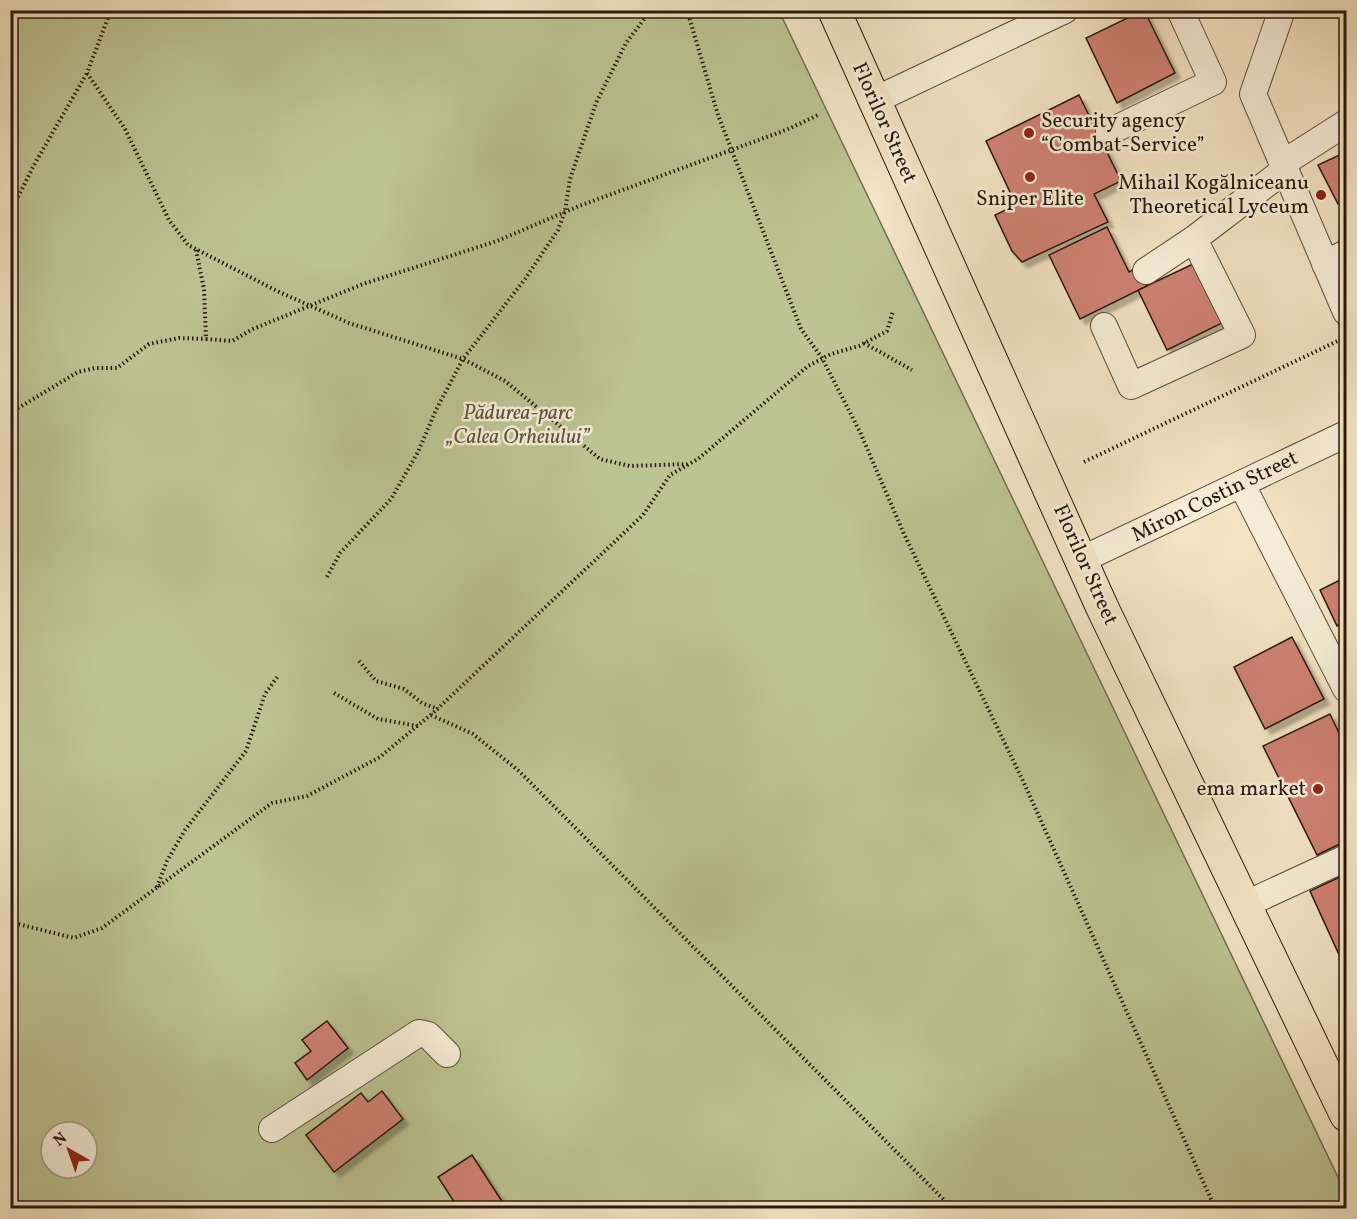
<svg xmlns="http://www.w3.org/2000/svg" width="1357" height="1219" font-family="Vollkorn,serif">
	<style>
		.green { fill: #bdc494; stroke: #726e50; stroke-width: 1.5; fill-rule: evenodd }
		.building { fill: #d08275; stroke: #28180d; stroke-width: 1.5; filter: url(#shadow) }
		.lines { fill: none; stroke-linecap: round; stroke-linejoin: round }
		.minor-casing { stroke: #5b4c3b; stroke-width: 28 }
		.major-casing { stroke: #28180d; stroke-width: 34 }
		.path { stroke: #28180d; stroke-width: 4; stroke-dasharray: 1.5 3; stroke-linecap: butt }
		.minor { stroke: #f8efda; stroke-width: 26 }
		.major { stroke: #f5e6c6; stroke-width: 32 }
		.poi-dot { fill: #8f2418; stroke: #f8efda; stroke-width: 2 }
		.labels { text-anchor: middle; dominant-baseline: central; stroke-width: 5; stroke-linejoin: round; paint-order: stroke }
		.poi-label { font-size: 21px; fill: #28180d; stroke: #f8efda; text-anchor: end }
		.street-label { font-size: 21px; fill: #28180d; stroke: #f8efda }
		.park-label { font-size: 21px; font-style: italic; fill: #5c543c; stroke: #f8efda }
	</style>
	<defs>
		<filter id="shadow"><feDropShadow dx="5.5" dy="5.5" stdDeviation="1.5" flood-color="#0004"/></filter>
	</defs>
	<rect width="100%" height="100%" fill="#f5e6c6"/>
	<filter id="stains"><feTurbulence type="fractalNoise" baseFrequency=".00333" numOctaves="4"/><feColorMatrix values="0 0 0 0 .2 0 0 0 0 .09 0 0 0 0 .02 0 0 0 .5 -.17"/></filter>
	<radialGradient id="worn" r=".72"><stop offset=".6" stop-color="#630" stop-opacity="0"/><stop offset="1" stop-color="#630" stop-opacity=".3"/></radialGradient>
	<!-- green -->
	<path class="green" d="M10,11H779L1346,1194V1208H11ZM51,1132H87V1168H51Z"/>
	<!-- building -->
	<path class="building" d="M1144,10L1175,73L1117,103L1086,38Z
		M1079,95L1121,181L1094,194L1108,222L1022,262L1012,251L995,215L1016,205L986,141Z
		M1346,152V200L1338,204L1318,165Z
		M1107,227L1129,272L1138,267L1147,286L1080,319L1049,255Z
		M1193,264L1222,323L1167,350L1138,290Z
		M1346,577V621L1337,626L1320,590Z
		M1292,637L1324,699L1265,729L1234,667Z
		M1330,714L1346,748V841L1317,855L1263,746Z
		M1346,874V970L1310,891Z
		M327,1021L348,1048L307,1080L295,1063L311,1051L302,1040Z
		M382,1091L403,1119L334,1172L306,1135L361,1093L368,1102Z
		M472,1155L505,1206L501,1208H458L438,1177Z"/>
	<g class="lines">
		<defs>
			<path id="minor" d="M1282,10L1253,94L1346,312
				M873,101L1065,10
				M1109,132L1213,82L1180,10
				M1283,163L1346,123
				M1325,264L1346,253
				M1146,271L1194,239L1286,169
				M1104,326L1131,386L1242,335L1194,239
				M1242,485L1346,689
				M1083,559L1346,434
				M1244,905L1346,858
				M272,1129L419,1033L428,1035L447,1054"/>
			<path id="major" d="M834,10L1102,607L1346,1115"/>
		</defs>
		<!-- minor casing -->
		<use href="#minor" class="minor-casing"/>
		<!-- major casing -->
		<use href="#major" class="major-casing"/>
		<!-- path -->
		<path class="path" d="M111,10L87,73L125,129L169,220L188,245L277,291L349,323L463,359L505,381L600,459L630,466L687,464
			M687,10L718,115L801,329L822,358L860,432L904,534L1024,783L1215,1208
			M10,213L34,165L87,73
			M196,250L204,289L206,339L232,341L253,329L363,284L497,241L579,206L786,130L818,115
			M864,343L912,370
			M10,413L78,372L95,368H117L149,344L179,338L206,339
			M1084,462L1346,337
			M327,577L340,553L391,499L418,452L436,410L463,359L525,279L558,230L565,211L570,179L596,103L626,43L651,10
			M359,661L376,681L404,689L422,703L438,709
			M334,693L378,719L418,726
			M431,715L473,734L519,771L952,1208
			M157,887L167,861L185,830L246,751L265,694L278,676
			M10,922L74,938L102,928L272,803L307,796L380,757L434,712L643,515L670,475L698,459L808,366L831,354L859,346L887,331L893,311"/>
		<!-- minor -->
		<use href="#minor" class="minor"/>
		<!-- major -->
		<use href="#major" class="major"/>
	</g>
	<!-- markers -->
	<g class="poi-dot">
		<circle cx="1029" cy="133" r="6"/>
		<circle cx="1030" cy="177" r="6"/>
		<circle cx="1321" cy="195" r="6"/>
		<circle cx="1318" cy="789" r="6"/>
	</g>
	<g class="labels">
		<!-- poi labels -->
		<g class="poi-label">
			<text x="1041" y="121" text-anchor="start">Security agency<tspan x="1041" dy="24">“Combat-Service”</tspan></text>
			<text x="1309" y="183">Mihail Kogălniceanu<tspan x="1309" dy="24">Theoretical Lyceum</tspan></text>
			<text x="1030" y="199" text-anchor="middle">Sniper Elite</text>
			<text x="1306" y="789">ema market</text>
		</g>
		<!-- street labels -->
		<g class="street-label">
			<text transform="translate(884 123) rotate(66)">Florilor Street</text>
			<text transform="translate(1215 497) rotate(-26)">Miron Costin Street</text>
			<text transform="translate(1085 565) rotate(66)">Florilor Street</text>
		</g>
		<!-- park labels -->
		<g class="park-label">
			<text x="518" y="413">Pădurea-parc<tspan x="518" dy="24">„Calea Orheiului”</tspan></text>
		</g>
	</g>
	<!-- margin -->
	<rect width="1357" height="1219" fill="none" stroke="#f5e6c6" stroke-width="36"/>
	<rect x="12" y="12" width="1333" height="1195" fill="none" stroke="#28180d" stroke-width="3"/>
	<rect x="18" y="18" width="1321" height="1183" fill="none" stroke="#28180d" stroke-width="1.5"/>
	<!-- north arrow -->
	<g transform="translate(69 1150) rotate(320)"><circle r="28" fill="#f8efda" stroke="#a59988" stroke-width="1.5"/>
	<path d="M0-4.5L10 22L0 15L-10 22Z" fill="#8f2418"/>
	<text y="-9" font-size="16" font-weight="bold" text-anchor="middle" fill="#28180d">N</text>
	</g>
	<rect width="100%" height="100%" filter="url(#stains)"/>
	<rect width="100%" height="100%" fill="url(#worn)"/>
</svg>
